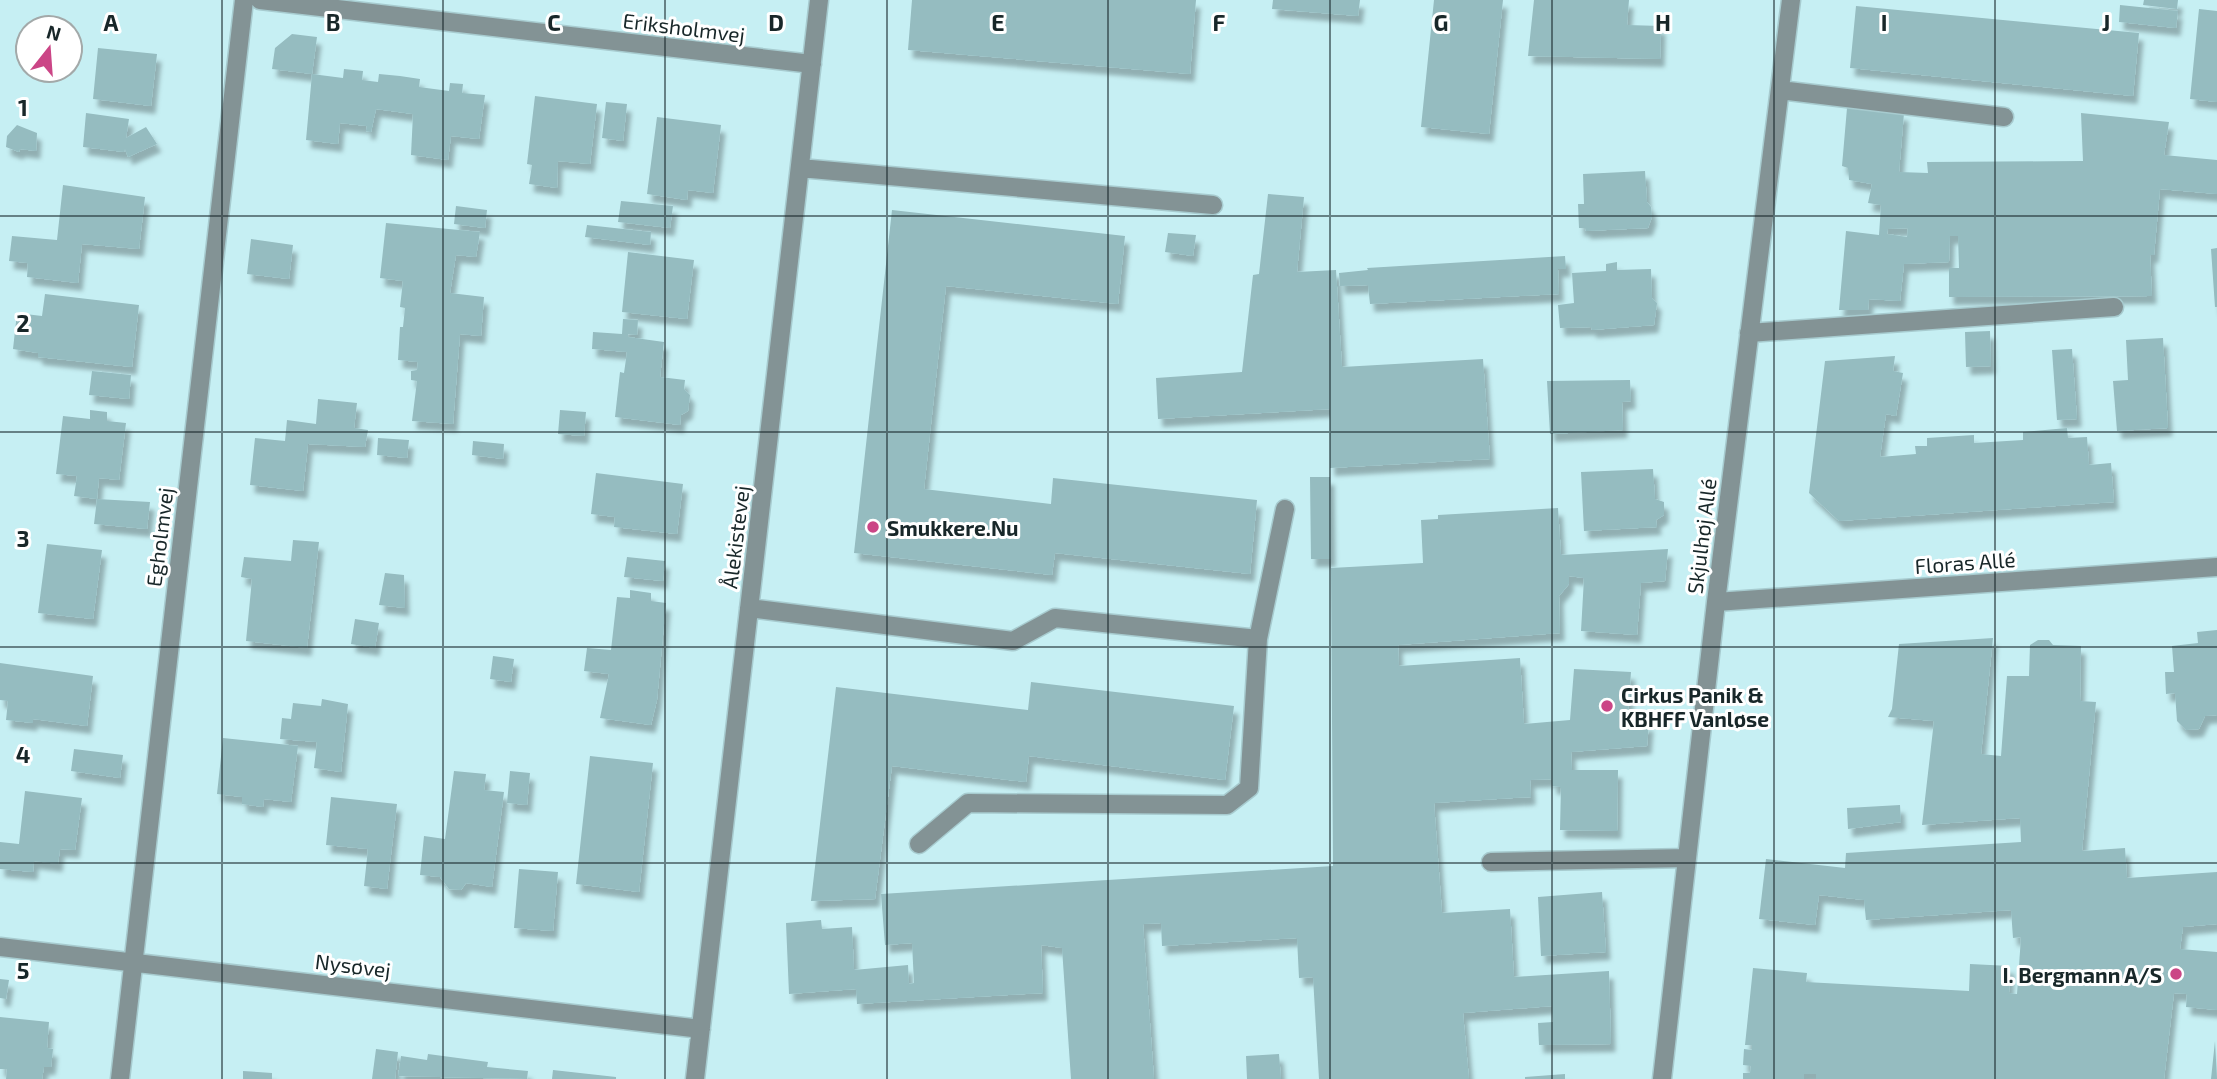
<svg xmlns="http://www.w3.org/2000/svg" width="2217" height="1079" font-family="'Exo 2',sans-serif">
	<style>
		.building { fill: #95bcc0; fill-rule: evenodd; filter: url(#shadow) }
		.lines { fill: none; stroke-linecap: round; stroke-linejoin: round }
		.minor-casing { stroke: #a7cbcf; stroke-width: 21 }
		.minor { stroke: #839395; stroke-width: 18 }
		.grid { fill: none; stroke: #182729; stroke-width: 2; stroke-opacity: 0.55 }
		.poi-dot { fill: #cb4586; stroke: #fff; stroke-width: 2.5 }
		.labels { text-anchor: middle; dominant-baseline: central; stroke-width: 6; stroke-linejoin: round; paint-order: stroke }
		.street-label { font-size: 21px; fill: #182729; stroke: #fff }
		.poi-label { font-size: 21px; font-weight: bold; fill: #182729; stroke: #fff; text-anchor: start }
		.grid-label { font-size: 23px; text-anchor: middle; font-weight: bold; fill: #182729; stroke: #fff; stroke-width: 6; stroke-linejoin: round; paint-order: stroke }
	</style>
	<defs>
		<filter id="shadow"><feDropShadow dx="4.5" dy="8" stdDeviation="2" flood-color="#0004"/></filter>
	</defs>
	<rect width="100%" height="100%" fill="#c6eff3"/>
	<!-- building -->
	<path class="building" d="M912,0H1196L1190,74L908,50Z
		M1273,0H1360L1358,16L1272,9Z
		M1434,0H1503L1489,134L1421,127Z
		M1534,0H1629L1627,25L1661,26L1660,59L1528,56Z
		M2144,0H2178L2177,9L2143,5Z
		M2120,5L2178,11L2176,28L2119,22Z
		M1856,6L2139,33L2133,96L1850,68Z
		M2199,9L2217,11V102L2190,99Z
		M292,34L317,37L312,74L343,78L344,69L363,71L362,80L378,82L379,74L400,76L420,79L419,87L449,91L450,83L463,84L462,93L485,95L479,139L451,136L448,160L411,155L413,114L376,109L371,132L366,131L367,126L340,123L338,144L306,140L312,74L272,69L275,48Z
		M98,48L157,54L151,106L93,99Z
		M535,96L597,104L590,164L558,161L557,188L529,184L532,165L527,164Z
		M606,102L627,104L623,141L602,138Z
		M1847,108L1904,113L1899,172L1928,173L1927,162L2083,161L2081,113L2169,122L2164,155L2217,160V194L2160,189L2154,255H2150L2152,296L1949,297V268H1959L1958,236H1950L1949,262L1904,264L1900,301L1869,299L1868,310H1839L1846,231L1879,235L1881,205L1868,203L1872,184L1849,180L1848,168L1842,166ZM1908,228L1907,237L1887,234L1888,229Z
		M86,113L129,119L126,138L146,127L157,144L128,157L125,149L124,152L83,147Z
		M657,117L721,125L713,193L688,190L687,200L647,194Z
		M17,125L37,133L36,151L20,149L19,152L6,147L7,136Z
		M1645,171L1647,202L1651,207L1652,217L1648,228L1586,231L1585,228H1579L1578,204H1584L1583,174Z
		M63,185L145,197L139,249L82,244L78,283L27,277L28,263L9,261L12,236L57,240Z
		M1268,194L1304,197L1297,272L1336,270L1342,367L1483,359L1490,459L1330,468V409L1158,419L1156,378L1242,372L1253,275L1259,274Z
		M621,201L673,206L670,228L618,222Z
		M456,206L487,210L485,228L454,224Z
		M892,210L1125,236L1118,304L946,286L924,489L1051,504L1053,478L1257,500L1250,574L1055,553L1052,575L854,553Z
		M386,223L480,232L476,257L456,255L450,293L484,297L481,336L460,334L453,424L412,421L417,381L411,380V371L417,370L418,362L398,360L400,327H403L405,308L400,307L403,281L380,278Z
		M587,225L651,232L650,245L585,237Z
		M1168,233L1196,235L1193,256L1165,252Z
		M251,239L293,245L289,279L247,274Z
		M2217,248V307H2215L2211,249Z
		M628,252L694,260L687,319L622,312Z
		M1565,256L1566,269H1558L1559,294L1370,304L1368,285L1340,286L1339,273L1368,270L1367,268Z
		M1617,262V270L1651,269L1652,298L1657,303L1654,325L1592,330L1591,327L1560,328L1558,305L1574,303L1572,273L1606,271V264Z
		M45,294L139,305L132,367L38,357V353L13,349L17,313L42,316Z
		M623,319L638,320L637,335L628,334V337L664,342L660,377L685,380L684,389L690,395L688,411L681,415L680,425L615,417L620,372L624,373L627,352L592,349L593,332L622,334Z
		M1990,331L1991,366L1966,367L1965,332Z
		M2163,338L2168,428L2117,431L2113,381L2128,380L2126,340Z
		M2072,349L2077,419L2057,420L2052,350Z
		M1895,356L1893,371L1903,373L1896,416L1886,414L1880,457L1916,454L1915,446H1927V438L1974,435V443L2023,440V432L2067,428L2068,438L2087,437L2089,465L2111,463L2114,502L1839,521L1809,493L1825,361Z
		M92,371L131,375L129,399L89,395Z
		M1630,380L1631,401L1622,402L1623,430L1550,434L1547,381Z
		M318,399L357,403L354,428L368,430L365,447L308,444L303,491L250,485L255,438L285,441L287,420L316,424Z
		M90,410L107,412V421L126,423L119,480L99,478L97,499L150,502L147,529L94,524L97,499L74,496L77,476L56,474L63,416L90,419Z
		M560,410L586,412L584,436L558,434Z
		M378,438L409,440L407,458L377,455Z
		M473,441L504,444L503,459L472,455Z
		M1653,469L1655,499L1664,502V515L1656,520L1657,527L1584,531L1581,472Z
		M596,473L683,484L677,534L614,527L615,517L591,514Z
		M1310,477H1330L1331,559H1311Z
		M1558,508L1561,555L1668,549L1665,581L1641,583L1637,635L1581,631L1584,578L1569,576V584L1559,596L1560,633L1398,645L1399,666L1520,658L1524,724L1570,720L1574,669L1631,672L1627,725L1649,723L1647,746L1571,752L1572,770H1618L1617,831L1560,830L1561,787L1552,786V779L1530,780L1531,797L1434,803L1442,913L1510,909L1514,977L1609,971L1611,1044L1539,1045L1538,1023L1553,1022L1552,1006L1463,1013L1469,1079H1319L1313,977L1299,978L1297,938L1162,946L1161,923L1143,924L1154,1079H1071L1062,948L1041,945L1043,993L857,1004L856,989L789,994L786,923L821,920L822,929L852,927L854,970L908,965L909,984L914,983L912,943L885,945L881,894L1333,866L1331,568L1423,563L1421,520L1438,519V515Z
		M293,540L319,542L307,648L246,641L252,579L241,577L244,557L291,561Z
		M47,544L102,550L93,619L38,613Z
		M627,557L665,561L663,581L624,577Z
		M385,573L404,575L405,608L379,605Z
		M630,590L651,593V601L666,603L657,700L651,725L600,718L609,674L584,671L587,648L611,650L617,597L630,598Z
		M355,619L379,623L375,648L351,644Z
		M2217,630V715L2205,716L2199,729L2186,730L2177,721L2175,693L2166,694L2165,672H2174L2172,646L2198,643L2197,632Z
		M1993,638L1981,754L2001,756L2007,676H2029L2030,645L2038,640H2049L2053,645L2081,646L2080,701L2096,702L2082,851L2125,848L2127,878L2217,872V924L2183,927L2180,949L2217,952V1010L2186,1007L2187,994L2174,993L2164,1079H1816V1074H1804V1079H1743V1073H1750L1751,1066L1743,1065L1744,1049L1752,1050V1045H1745L1753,968L1807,973L1806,982L1969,991L1970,964L2010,966L2009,993L2017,994L2021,937L2013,938L2011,910L1866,920L1864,900L1819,895L1815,925L1759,919L1766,859L1845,868L1846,853L2021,842L2020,818L1922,825L1934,721L1888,717L1892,709L1899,644Z
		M493,656L514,659L511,682L490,679Z
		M0,663L93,676L87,726L33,719V723L6,720L8,701L0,700Z
		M1031,682L1234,706L1225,780L1029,756L1026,782L892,766L875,899L811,901L836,687L1028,710Z
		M322,699L348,704L341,772L314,768L317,742L280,739L282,718L291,719L293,703L321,706Z
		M223,738L298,746L291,802L264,799L263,807L242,804V797L217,794Z
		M74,749L123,755L120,778L71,771Z
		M590,756L653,763L639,892L576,884Z
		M454,771L486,774L484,790L504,792L492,887L466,883L461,890L449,889L440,877L420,875L424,836L445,839Z
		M510,771L530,773L527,805L507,803Z
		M25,791L82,798L75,850L60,849L58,864L34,861L33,872L0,869V842L19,844Z
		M331,797L397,804L387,889L364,886L368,849L326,845Z
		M1900,805L1901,822L1848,829L1847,808Z
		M519,869L558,872L553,931L514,928Z
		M1602,892L1606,952L1541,956L1538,897Z
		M0,979L9,980L6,999L0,998Z
		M0,1017L49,1022L47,1048L53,1049L51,1067H44L42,1079H6L7,1069H0Z
		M2215,1041L2217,1079H2211Z
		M376,1049L398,1052L395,1079H372Z
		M428,1054L488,1062L487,1067L528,1071L527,1079L398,1076L401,1056L427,1060Z
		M1279,1054L1281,1079H1247L1246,1056Z
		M553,1070L616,1077V1079H552Z
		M243,1071L272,1073V1079H243Z
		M1565,1074V1079H1525V1077Z"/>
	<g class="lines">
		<defs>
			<path id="minor" d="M260,0L812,64
				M1780,90L2004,117
				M800,168L1213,205
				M1749,333L2114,307
				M1716,602L2217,567
				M749,608L1013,641L1055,618L1258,639L1285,509
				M919,844L968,803L1227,805L1249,788L1258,639
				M1491,862L1687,858
				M0,947L701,1029
				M120,1079L244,0
				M695,1079L819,0
				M1662,1079L1716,602L1791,0"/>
		</defs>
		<!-- minor casing -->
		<use href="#minor" class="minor-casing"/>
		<!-- minor -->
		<use href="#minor" class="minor"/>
	</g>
	<!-- grid -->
	<path class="grid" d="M222,0V1079M443,0V1079M665,0V1079M887,0V1079M1108,0V1079M1330,0V1079M1552,0V1079M1774,0V1079M1995,0V1079M0,216H2217M0,432H2217M0,647H2217M0,863H2217"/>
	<!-- markers -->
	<g class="poi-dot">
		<circle cx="873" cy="527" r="7"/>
		<circle cx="1607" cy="706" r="7"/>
		<circle cx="2176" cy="974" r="7"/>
	</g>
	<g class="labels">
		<!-- street labels -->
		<g class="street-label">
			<text transform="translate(684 27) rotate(7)">Eriksholmvej</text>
			<text transform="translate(1701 536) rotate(-83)">Skjulhøj Allé</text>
			<text transform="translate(159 537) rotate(-83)">Egholmvej</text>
			<text transform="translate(735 537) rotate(-83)">Ålekistevej</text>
			<text transform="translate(1965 562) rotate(-4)">Floras Allé</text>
			<text transform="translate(353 965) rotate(7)">Nysøvej</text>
		</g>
		<!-- poi labels -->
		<g class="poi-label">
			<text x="887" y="527">Smukkere.Nu</text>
			<text x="1621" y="694">Cirkus Panik &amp;<tspan x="1621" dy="24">KBHFF Vanløse</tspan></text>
			<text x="2162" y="974" text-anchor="end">I. Bergmann A/S</text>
		</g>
	</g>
	<g class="grid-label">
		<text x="111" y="31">A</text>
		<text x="333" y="31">B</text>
		<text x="554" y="31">C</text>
		<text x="776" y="31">D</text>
		<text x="998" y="31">E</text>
		<text x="1219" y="31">F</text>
		<text x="1441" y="31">G</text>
		<text x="1663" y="31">H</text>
		<text x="1884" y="31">I</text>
		<text x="2106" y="31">J</text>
		<text x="23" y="116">1</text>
		<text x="23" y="332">2</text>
		<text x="23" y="547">3</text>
		<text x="23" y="763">4</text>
		<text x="23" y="979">5</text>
	</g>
	<!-- north arrow -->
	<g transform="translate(49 49) rotate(17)"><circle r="33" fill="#ffffff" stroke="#a3a9a9" stroke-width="2"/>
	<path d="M0-5L12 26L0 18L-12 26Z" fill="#cb4586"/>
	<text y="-10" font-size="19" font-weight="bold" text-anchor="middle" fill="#182729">N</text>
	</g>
</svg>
